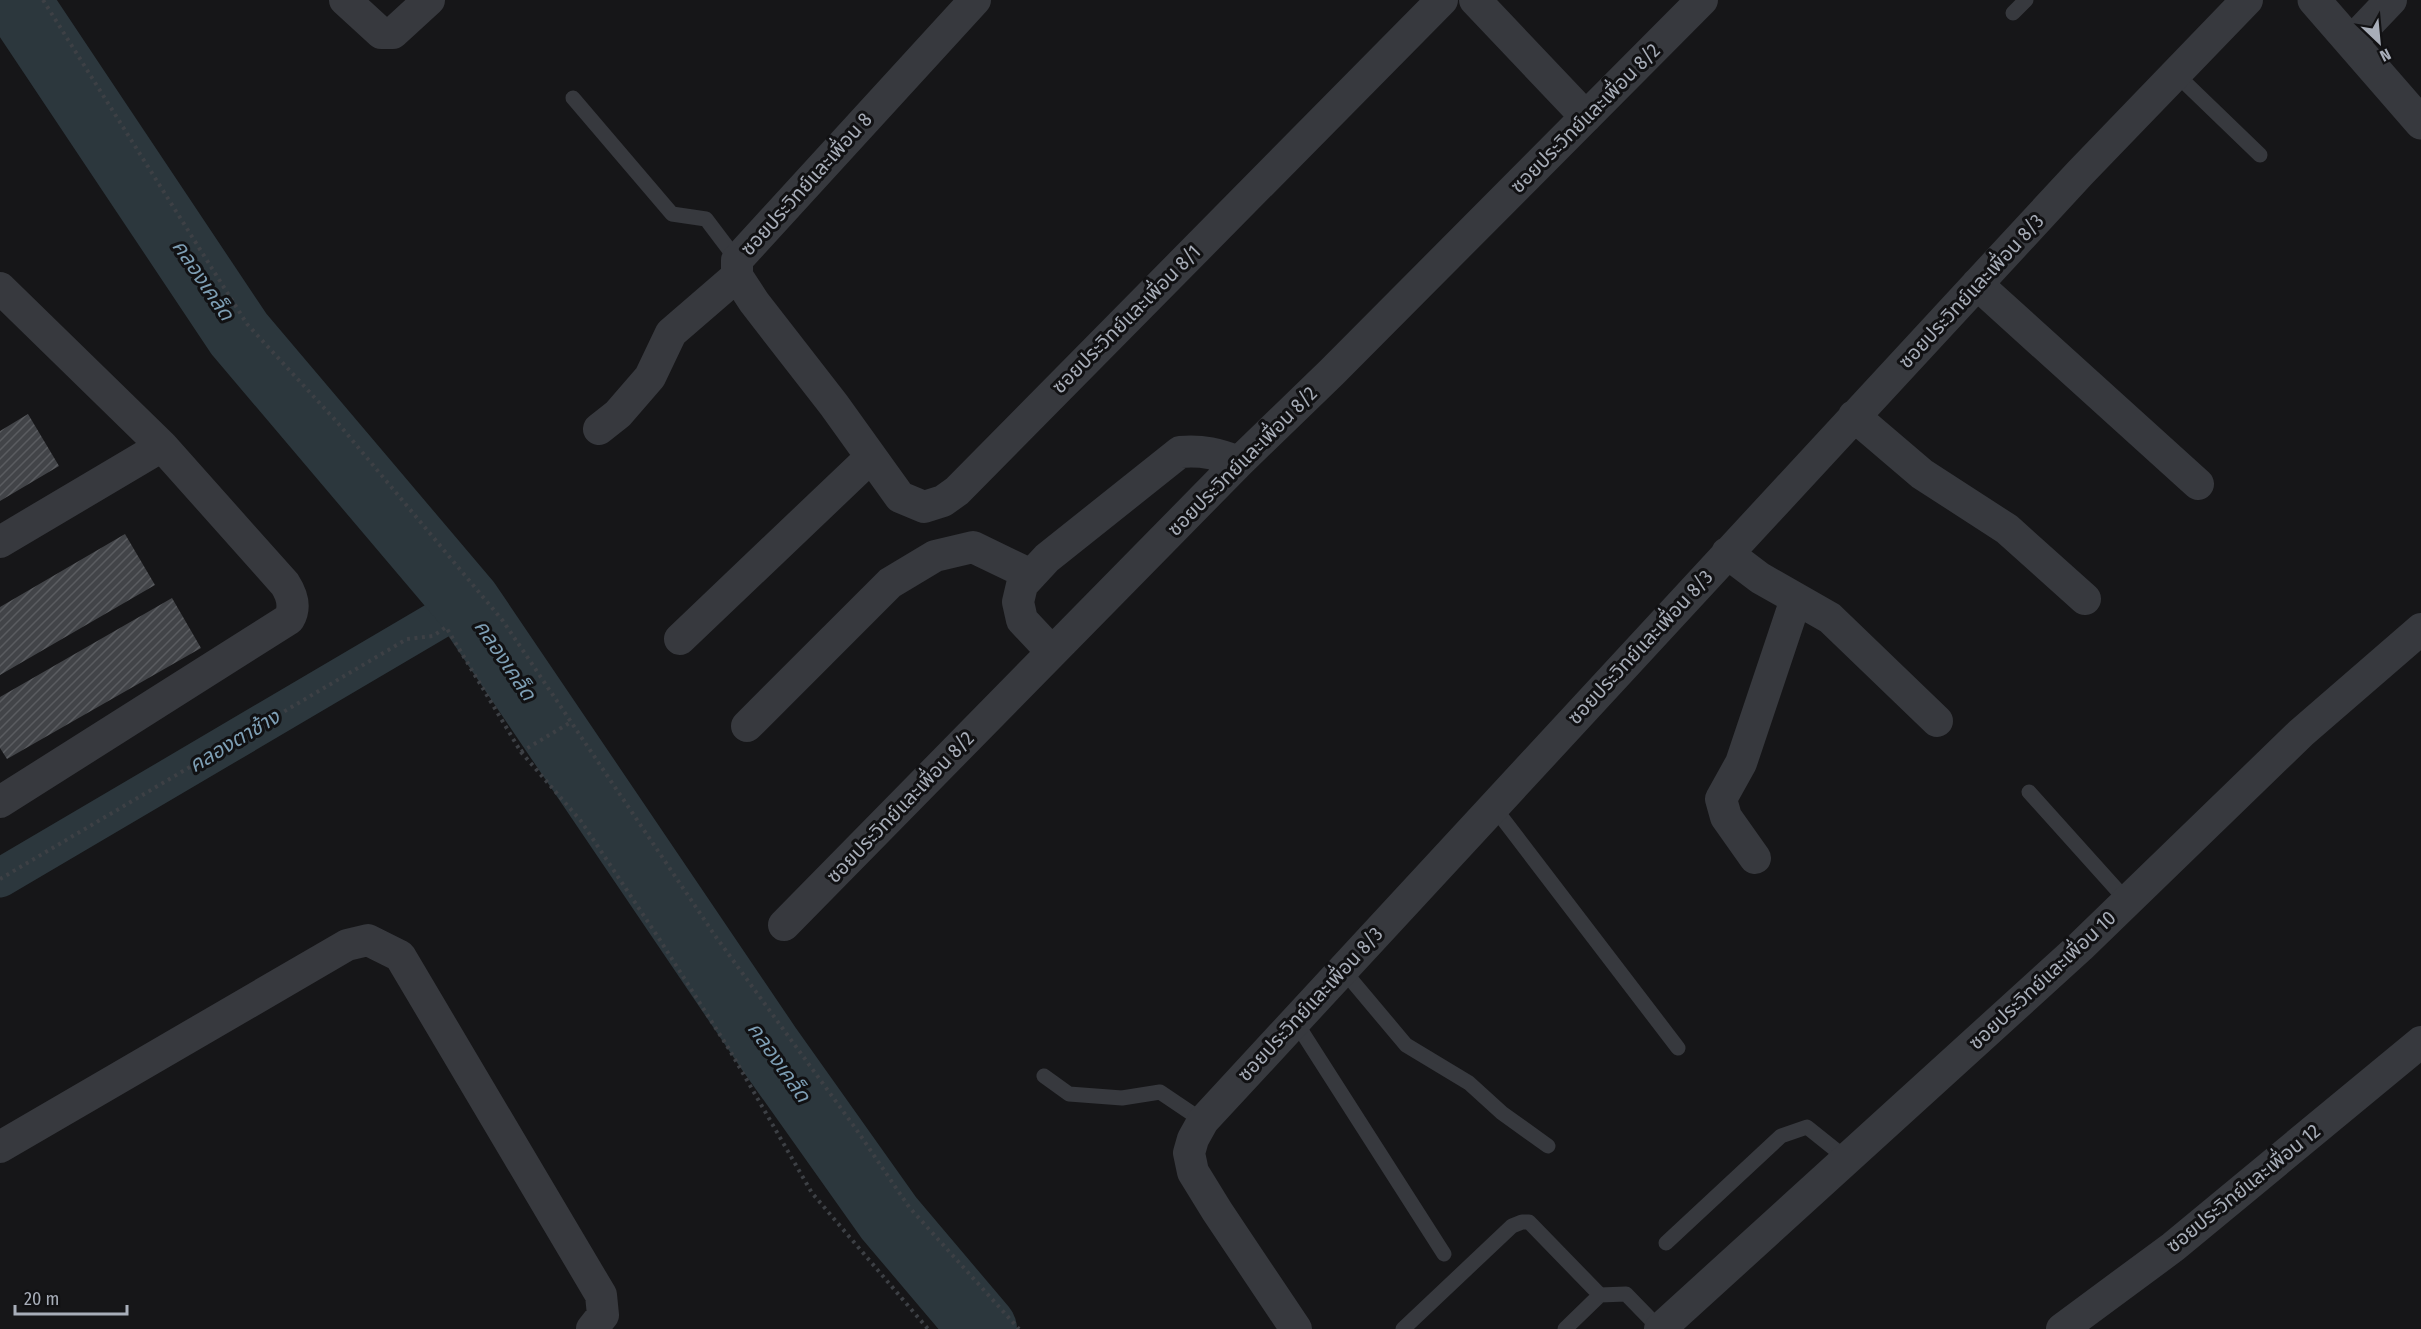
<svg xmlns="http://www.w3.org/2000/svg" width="2421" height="1329" font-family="'Fira Sans Condensed','Noto Sans Thai',sans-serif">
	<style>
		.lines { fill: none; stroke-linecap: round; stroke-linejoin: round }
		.canal { stroke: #2c373d; stroke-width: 39 }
		.river { stroke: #2c373d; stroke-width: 68 }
		.building { fill: url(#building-hatch) }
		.path { stroke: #3d4045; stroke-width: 4; stroke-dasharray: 3 4.5; stroke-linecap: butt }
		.service { stroke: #37393e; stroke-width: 15 }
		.minor { stroke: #37393e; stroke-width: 32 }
		.tertiary { stroke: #37393e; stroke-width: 33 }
		.labels { text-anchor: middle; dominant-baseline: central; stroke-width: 6; stroke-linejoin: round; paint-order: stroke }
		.street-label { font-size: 20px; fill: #a8aeb9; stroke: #111113 }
		.water-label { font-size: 21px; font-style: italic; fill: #7e9fb5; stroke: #111113 }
	</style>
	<defs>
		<pattern id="building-hatch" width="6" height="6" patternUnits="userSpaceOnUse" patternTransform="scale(1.5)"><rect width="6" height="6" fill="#424448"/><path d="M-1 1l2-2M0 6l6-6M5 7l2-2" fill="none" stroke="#5a5c60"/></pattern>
	</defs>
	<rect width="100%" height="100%" fill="#161618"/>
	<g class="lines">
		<!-- canal -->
		<path class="canal" d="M0,878L467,603"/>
		<!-- river -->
		<path class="river" d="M16,0L239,334L467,603L769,1049L889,1218L983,1329"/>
	</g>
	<!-- building -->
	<path class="building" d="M28,414L59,466L0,501V431Z
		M125,534L155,585L0,675V607Z
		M172,598L201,648L7,759L0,748V697Z"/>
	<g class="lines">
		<!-- path -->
		<path class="path" d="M43,0L247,324L337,422L503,621L716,937L856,1129L909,1207L1019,1329
			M521,752L571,722
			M0,879L407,639L433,636L446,627L521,752L581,821L658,937L729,1049L812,1193L928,1329"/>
		<!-- service -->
		<path class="service" d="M2013,13L2026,0
			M2175,73L2260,155
			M573,98L672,214L706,219L737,260
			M2029,792L2127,901
			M1493,806L1678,1048
			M1343,970L1406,1045L1469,1083L1502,1113L1548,1146
			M1295,1021L1444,1254
			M1044,1076L1069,1094L1122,1098L1160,1092L1203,1121
			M1666,1243L1781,1136L1807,1127L1847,1159
			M1403,1329L1512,1226L1522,1222H1529L1600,1295
			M1565,1329L1600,1295L1626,1294L1660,1329"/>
		<!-- minor -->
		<path class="minor" d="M345,0L381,33H393L429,0
			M975,0L737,260V276L754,302L834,405L900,497L924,507L943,501L957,491L1442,0
			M1475,0L1586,117
			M2351,42L2391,0
			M1977,284L2198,484
			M0,288L162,446L285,584C292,595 296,607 289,619L0,802
			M1854,416L1922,474L2007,529L2085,599
			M599,429L618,414L650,377L671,333L737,276
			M0,542L162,446
			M1727,553L1760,578L1830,618L1937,721
			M680,639L871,457
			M1052,652L1022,620L1018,602L1022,585L1047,558L1180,452C1203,450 1218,454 1239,462
			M747,726L890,583L935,556L973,547L1031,575
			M1755,858L1726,817L1721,799L1741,763L1796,599
			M784,925L1239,462L1332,372L1702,0
			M0,1147L347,945L368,940L400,956L601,1295L603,1315L592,1329
			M1296,1329L1217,1211L1193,1172L1189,1153L1193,1139L1203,1121L2080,173L2247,0
			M1660,1329L2080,947L2301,733L2421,629
			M2062,1329L2173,1247L2421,1042"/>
		<!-- tertiary -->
		<path class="tertiary" d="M2314,0L2421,123"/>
	</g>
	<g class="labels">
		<!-- street labels -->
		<g class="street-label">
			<text transform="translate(1585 118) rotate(-45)">ซอยประวิทย์และเพื่อน 8/2</text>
			<text transform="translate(806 184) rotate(-48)">ซอยประวิทย์และเพื่อน 8</text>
			<text transform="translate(1971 291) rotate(-47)">ซอยประวิทย์และเพื่อน 8/3</text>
			<text transform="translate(1126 319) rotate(-45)">ซอยประวิทย์และเพื่อน 8/1</text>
			<text transform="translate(1242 461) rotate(-45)">ซอยประวิทย์และเพื่อน 8/2</text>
			<text transform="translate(1640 647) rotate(-47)">ซอยประวิทย์และเพื่อน 8/3</text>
			<text transform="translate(900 807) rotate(-46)">ซอยประวิทย์และเพื่อน 8/2</text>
			<text transform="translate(2042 980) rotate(-43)">ซอยประวิทย์และเพื่อน 10</text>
			<text transform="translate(1310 1004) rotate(-47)">ซอยประวิทย์และเพื่อน 8/3</text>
			<text transform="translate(2243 1188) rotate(-39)">ซอยประวิทย์และเพื่อน 12</text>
		</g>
		<!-- water labels -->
		<g class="water-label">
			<text transform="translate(203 280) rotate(56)">คลองเคล็ด</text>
			<text transform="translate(505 660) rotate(56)">คลองเคล็ด</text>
			<text transform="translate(234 741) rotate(-31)">คลองตาช้าง</text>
			<text transform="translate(779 1062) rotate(55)">คลองเคล็ด</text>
		</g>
	</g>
	<!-- north arrow -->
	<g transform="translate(2379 42) rotate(154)" stroke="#111113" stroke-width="4.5" paint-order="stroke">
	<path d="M0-4.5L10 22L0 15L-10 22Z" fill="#a8aeb9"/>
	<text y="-9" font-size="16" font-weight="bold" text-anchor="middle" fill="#a8aeb9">N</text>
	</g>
	<!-- scale -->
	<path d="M15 1305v9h112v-9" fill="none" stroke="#a8aeb9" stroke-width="3"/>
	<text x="24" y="1305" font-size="18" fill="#a8aeb9" stroke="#111113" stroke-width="4.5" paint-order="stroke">20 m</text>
</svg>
